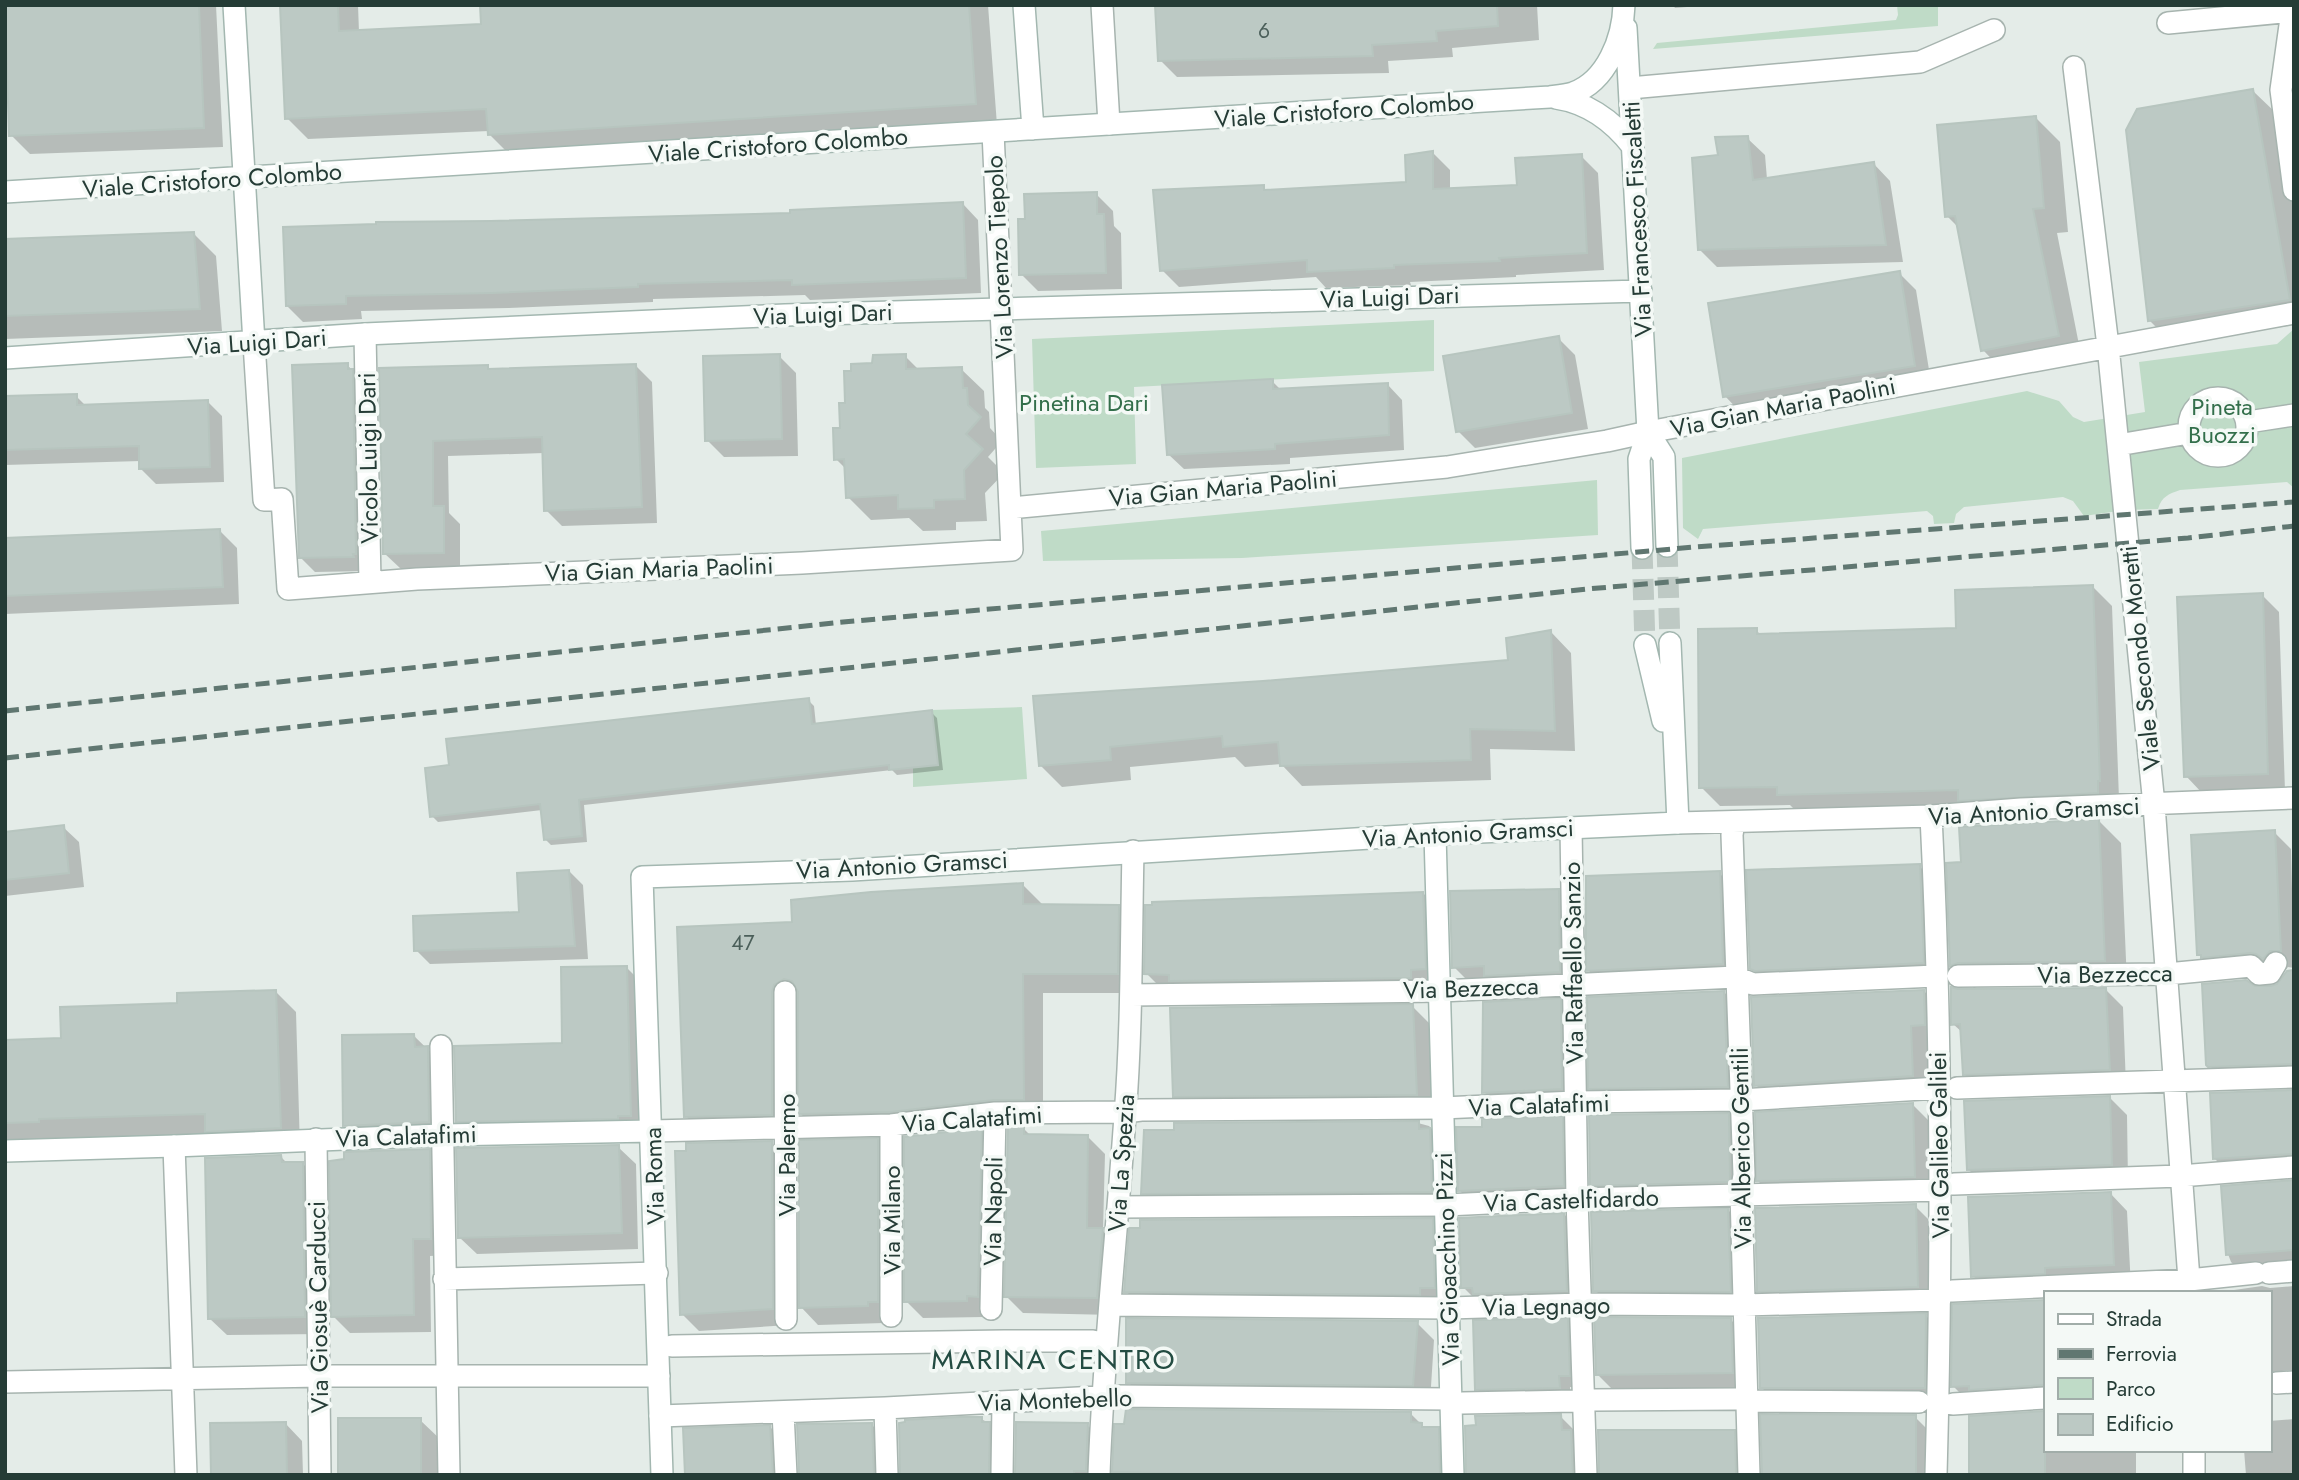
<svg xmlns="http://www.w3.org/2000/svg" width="2299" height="1480" font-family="Jost,sans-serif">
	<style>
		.green { fill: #bfdbc7 }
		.shadow { fill: #0003 }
		.building { fill: #bcc9c4; stroke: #b7c5bf; stroke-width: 2 }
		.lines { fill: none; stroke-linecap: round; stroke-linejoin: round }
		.secondary-tunnel { stroke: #bec9c4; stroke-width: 21; stroke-dasharray: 21 10; stroke-linecap: butt }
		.street-casing { stroke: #a7b4af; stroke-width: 24 }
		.secondary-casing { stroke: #a3b7b0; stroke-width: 24 }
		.street { stroke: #fff; stroke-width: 21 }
		.secondary { stroke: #fff; stroke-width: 21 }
		.rail { stroke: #607771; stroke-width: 5; stroke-dasharray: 14 7; stroke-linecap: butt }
		.labels { text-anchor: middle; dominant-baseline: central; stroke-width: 7; stroke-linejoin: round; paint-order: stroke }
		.number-label { font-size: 21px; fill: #4b5f5a }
		.street-label { font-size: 24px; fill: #253c36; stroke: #f4f9f6 }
		.park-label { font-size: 24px; fill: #336f4b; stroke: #f4f9f6 }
		.quarter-label { font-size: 28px; letter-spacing: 2px; fill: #234c42; stroke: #f4f9f6 }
	</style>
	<rect width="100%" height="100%" fill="#e4ece8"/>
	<!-- green -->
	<path class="green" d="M1897,5H1938V26L1653,49L1657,43L1896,20L1898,15Z
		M1434,320V371L1134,387L1136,464L1036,468L1032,339Z
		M2294,329V488L2287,482L2180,490C2169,494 2162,496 2158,509L2125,510L2084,516L2073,501L2063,497L1964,507L1956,514L1954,523L1934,524L1933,516L1927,511L1703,529L1698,539L1683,528L1682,458L2027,391L2059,401L2073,417L2084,422L2145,412L2139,362L2277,344Z
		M1597,480L1598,535L1242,558L1043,561L1041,531Z
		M1022,707L1027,779L913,787V768L938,764L932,710Z"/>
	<!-- shadow -->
	<path class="shadow" d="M5,5H216L223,147L30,154L11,135L9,71H5Z
		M282,5H358L359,32L483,26L482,5H988L997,125L511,156L489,134V131L308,139L287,118Z
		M1156,5H1537L1539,40L1452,48L1453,57L1388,61L1389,73L1177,77L1160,60Z
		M1673,5H1711L1675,8Z
		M2253,91L2276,113L2294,179V325L2172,343L2149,320Z
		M2035,117L2060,142L2068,232L2057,233L2082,360L2007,375L1983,350L1959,228L1947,216Z
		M1747,138L1765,155L1767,179L1873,163L1890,181L1903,262L1717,267L1700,250L1720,157Z
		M1433,153L1450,170V190L1518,187L1581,156L1598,173L1604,270L1516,275V277L1410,282L1411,285L1326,288L1316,277L1179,287L1162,270L1263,187L1268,192L1408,183Z
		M1096,194L1113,211L1114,226L1121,233L1122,289L1038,291L1021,274L1027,220Z
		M963,204L978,220L981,293L810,300L805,295L653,299V302L509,308L361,311L362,319L303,322L287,306L378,226L791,214Z
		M194,234L216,256L222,331L5,339V240Z
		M1899,273L1916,290L1931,382L1742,414L1725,396Z
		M1558,338L1575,355L1588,429L1475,448L1458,431Z
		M779,356L796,373L798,456L724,457L707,440Z
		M905,356L919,370L961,369L984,391L985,408L989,412L990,428L1002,441L988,457L1004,473L985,493L987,521L956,522V530L923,531L909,518L871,520L848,497L847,470L836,459L847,405L874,365Z
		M347,365L362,379L367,571L315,572L301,558Z
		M636,366L652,382L657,523L562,526L546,510L544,453L448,456L449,513L460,524V568L401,569L384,553L381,370L487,367L491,371Z
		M1272,381L1281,390L1387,384L1402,400L1404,450L1290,458V464L1184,469L1168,454Z
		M76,396L86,406L207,401L222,416L224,482L156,484L141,469V461L5,465V398Z
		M219,530L237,548L239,604L5,614V540Z
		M2093,587L2112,606L2119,799L1798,813L1790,805L1720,806L1701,787L1756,630L1762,636L1958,629Z
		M2262,595L2279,612L2285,791L2203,794L2186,776Z
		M1551,632L1571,653L1575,751L1490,749L1491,780L1302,786L1281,764L1245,767L1235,757L1130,767L1131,780L1062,787L1041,766L1263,683L1510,662Z
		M808,700L814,706L816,725L931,712L937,718L943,770L897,775L892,770L584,805L587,842L551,845L545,839L542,810L438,822L432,816Z
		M2099,821L2121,843L2127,983L1981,985L1974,988L1952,965L1963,864Z
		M63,827L79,842L84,887L5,896V833Z
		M2274,832L2291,849L2294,968L2288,967L2281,975L2275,971L2216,972L2199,955Z
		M1919,866L1937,883L1940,980L1769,985L1752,968Z
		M569,871L583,885L588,959L430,964L416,950L521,913Z
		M1719,873L1737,890L1740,981L1605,987L1588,970Z
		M1022,884L1042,904L1118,906L1138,926L1137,993H1043V1119L820,1134L800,1113V1001L794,1005L792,1134L706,1137L686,1116L794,923Z
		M1558,890L1575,908L1577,989L1471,984L1454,967Z
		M1423,893L1445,916L1448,991L1169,996L1146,973Z
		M626,967L649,990L652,1138L480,1144L457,1121L564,1045Z
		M2294,972V1084L2230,1086L2208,1064L2255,988L2279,985Z
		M2105,989L2123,1007L2126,1086L1982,1091L1964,1074L1963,1033L1953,1024Z
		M275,991L296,1012L300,1148L227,1151L210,1134L5,1143V1041L63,1040L179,1004Z
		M1924,991L1941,1009L1942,1042H1928L1929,1093L1773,1103L1756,1085Z
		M1724,992L1741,1010L1744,1104L1607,1105L1590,1088Z
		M1560,1000L1571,1012L1573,1100L1496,1104L1484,1092Z
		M1412,1006L1435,1029L1439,1117L1198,1119L1175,1096Z
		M414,1036L444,1065L446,1139L362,1142L345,1125Z
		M2294,1092V1175L2235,1179L2215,1159Z
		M2110,1098L2127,1115L2128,1182L1986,1187L1969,1170Z
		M1913,1105L1930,1122L1931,1194L1775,1198L1758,1181Z
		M1728,1115L1745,1132L1746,1199L1609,1202L1592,1185Z
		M1562,1117L1579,1135L1580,1203L1477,1208L1460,1191L1484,1128Z
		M1418,1123L1429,1126L1447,1144L1448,1208L1160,1210L1143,1193Z
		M1023,1128L1031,1136H1087L1105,1154L1103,1231L1119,1247L1114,1315L1023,1313L1006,1296Z
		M981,1130L998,1147L984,1317L923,1318L906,1301Z
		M877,1140L894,1157L884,1323L818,1325L801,1307Z
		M772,1143L789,1160V1325L699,1331L682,1314Z
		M618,1147L636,1164L638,1249L477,1254L459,1237Z
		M429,1150L446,1168L448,1255L430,1256L431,1332L350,1333L333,1316Z
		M281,1157L288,1164L302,1163L320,1181L321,1334L227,1335L209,1318Z
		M2294,1182V1279L2251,1282L2231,1262L2228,1254Z
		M2110,1193L2127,1211L2131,1287L1990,1293L1973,1276Z
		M1915,1206L1932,1223L1934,1304L1776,1308L1759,1291Z
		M1728,1210L1745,1227L1747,1308L1612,1307L1595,1290Z
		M1564,1214L1581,1232L1583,1308L1480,1304L1463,1287Z
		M1432,1220L1455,1243L1442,1317L1148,1314L1126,1291Z
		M2262,1286L2270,1288L2294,1286V1370L2269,1372V1293H2234V1290Z
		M2045,1302V1402L1970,1403L1953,1386L1954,1306Z
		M1925,1315L1943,1332L1941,1404H1779L1761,1387Z
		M1567,1319L1578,1331L1580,1387H1570V1399L1488,1400L1477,1389Z
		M1731,1320L1748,1337L1749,1390L1615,1392L1598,1375Z
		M1417,1323L1434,1340L1430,1402L1145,1399L1128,1382Z
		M2045,1413V1450H2136V1475H1970L1971,1418Z
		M1411,1414L1426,1429L1438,1428L1457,1448L1459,1475H1113L1116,1425Z
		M1560,1416L1575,1431L1586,1475H1467Z
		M1915,1417L1932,1434V1475H1764Z
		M981,1419L989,1423L1008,1443L1009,1475H902Z
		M2294,1419V1475H2246L2244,1450H2269V1421Z
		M420,1420L440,1439V1475H339Z
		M285,1423L302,1441L303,1475H213Z
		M872,1425L891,1444L892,1475H801Z
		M1087,1425L1107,1444L1105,1475H1017Z
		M770,1427L789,1446L790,1475H687Z
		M1734,1432L1751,1449L1752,1475H1601Z"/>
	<!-- building -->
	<path class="building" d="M5,5H199L204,128L9,136Z
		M280,5H338L339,31L481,24L480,5H969L976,104L488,135L486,109L285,119Z
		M1155,5H1497L1498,26L1436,31L1437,41L1372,45L1373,56L1158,61Z
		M2253,89L2290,300L2148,321L2126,130L2137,109Z
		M2036,116L2044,208L2033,209L2059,336L1981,351L1955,216L1945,217L1937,125Z
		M1748,136L1753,180L1874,162L1886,245L1698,250L1692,158L1718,155L1715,137Z
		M1433,151V189L1517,185L1515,158L1582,154L1587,253L1499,258L1500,261L1394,265V268L1307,272V260L1160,271L1153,190L1264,185V190L1406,182L1405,155Z
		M1097,192V214H1104L1106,273L1019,275L1018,219H1025L1024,194Z
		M963,202L966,278L792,285V280L638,284V287L492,293L346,296V304L286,306L283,227L376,224V222L491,221L790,213V210Z
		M194,232L200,309L5,316V239Z
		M1900,271L1915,366L1723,397L1708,303Z
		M1559,336L1572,413L1456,432L1443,356Z
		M780,354L782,439L705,441L703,356Z
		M906,354V369L962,367L963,388H967L968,405L981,417L966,434L983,449L964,470L965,499L934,500V508L898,509V495L846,498L844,459L834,460L833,428H840L839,403H845L844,371H851V364L872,363L873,355Z
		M348,363V369H353L356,554H353L354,557L299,558L292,365Z
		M636,364L642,507L544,511L542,437L433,441V506H444V553L383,554L379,368L488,365V369Z
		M1273,379V389L1388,383L1389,435L1275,444V449L1167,455L1162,385Z
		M77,394V405L208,400L210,467L139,469V446L5,450V396Z
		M220,529L223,587L5,596V538Z
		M2093,585L2100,781H2098V793L1958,801V790L1777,795V787L1699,788L1698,629L1757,628V634L1956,628L1955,590Z
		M2263,593L2268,774L2184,777L2177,597Z
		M1551,630L1555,731L1470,729L1471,760L1280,766L1278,742L1223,747L1222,736L1110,747L1111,760L1039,766L1033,696L1263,681L1508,660L1506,638Z
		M809,698L812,724L932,710L938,765L889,770V765L579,800L582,836L544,840L540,804L430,817L425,768L449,765L446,739Z
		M2099,819L2105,961L1958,963L1950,966L1946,863L1961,862L1959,827Z
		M64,825L69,873L5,880V832Z
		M2275,830L2281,951H2270L2263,959L2256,954L2250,953L2201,958V955H2197L2191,835Z
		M1920,864L1924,963L1755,971L1750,969L1746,870Z
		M569,870L575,946L414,951L413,916L519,912L517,873Z
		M1720,871L1723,964L1586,971V876Z
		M1023,883V904L1119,905L1118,974H1023L1024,1100H994L890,1112L798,1114V992L792,981L784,979L774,985L772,992V1115L684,1117L677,927L792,922L791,900L871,892Z
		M1559,889L1560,972L1484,976V966L1452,968L1450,891Z
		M1423,892L1426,969L1411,970V978L1169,981V975L1144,974L1145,905H1152V902Z
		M627,966L631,1116H618V1119L456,1122L454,1046L562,1043L561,967Z
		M2294,970V1064L2208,1067L2206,1065L2202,984L2246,980L2255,986H2271L2277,984L2287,971Z
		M1951,987L1958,989L2106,988L2110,1070L1963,1075L1960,1024L1951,1025Z
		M276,990L281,1128L205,1132V1114L39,1119V1122L5,1123V1040L61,1038L60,1007L177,1003V993Z
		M1924,990L1925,1025L1911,1026L1913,1076L1754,1086L1751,997Z
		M1724,991L1728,1087L1588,1089L1587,997Z
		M1561,998L1562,1089L1482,1093L1483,1002Z
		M1413,1004L1417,1095L1173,1097L1170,1008Z
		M414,1034L415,1047L428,1046L429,1122L343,1126L342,1035Z
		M2294,1090V1154L2213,1159L2210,1093Z
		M2110,1096L2112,1165L1967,1170L1964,1101Z
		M1913,1103L1915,1177L1756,1181L1755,1112Z
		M1729,1113L1730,1182L1590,1186L1589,1115Z
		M1563,1116L1564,1186L1458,1191L1456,1127H1482V1119Z
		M1419,1121V1129L1430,1128L1432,1192L1141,1194L1144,1130H1174V1123Z
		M1008,1126H1024V1134L1088,1135L1087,1228H1103L1097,1298L1004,1297Z
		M982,1128L978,1297L967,1296V1301L904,1302V1137Z
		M878,1138V1302H868V1306L799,1308V1140Z
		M772,1141L773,1309L680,1315L675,1151H686V1143Z
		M619,1145L622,1233L458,1238L456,1148Z
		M430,1149L431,1239H413L414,1315L331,1317L329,1161L344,1159V1152Z
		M281,1155L282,1162H303L305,1317L208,1319L205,1158Z
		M2294,1180V1250L2226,1255L2221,1186Z
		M2111,1192L2114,1265L2045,1268V1274L1971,1277L1968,1197Z
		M1916,1204L1918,1287L1757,1292L1755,1208Z
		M1728,1208L1731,1292L1593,1291L1591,1212Z
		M1564,1213L1567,1291L1473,1294L1472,1288H1461L1459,1218Z
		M1433,1218L1435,1288H1420V1295L1124,1292L1129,1228H1140V1220Z
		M2045,1300V1385L1969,1390V1386L1951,1387L1952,1304Z
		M1926,1313L1925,1388H1760L1758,1318Z
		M1594,1317L1731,1318L1733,1373L1596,1375Z
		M1126,1318L1418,1321L1413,1386L1126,1383Z
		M1568,1318L1570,1376H1559L1560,1388L1475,1390L1473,1320Z
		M1126,1409L1411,1412V1422L1422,1423V1427H1439L1440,1475H1232L1112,1472L1114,1424H1124Z
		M2045,1411V1475H1969V1416Z
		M1561,1414L1562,1430H1571L1573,1475H1466L1465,1426L1476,1425L1475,1416Z
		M1760,1414L1916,1415V1475H1762Z
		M960,1417H982V1422H990L989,1475H900L899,1423L905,1422V1420Z
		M338,1418H421V1475H338Z
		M286,1422L287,1475H211L210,1423Z
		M1016,1422L1088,1423L1086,1471H1074V1475H1015Z
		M872,1423L874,1475H799L797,1424Z
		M770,1425L773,1475H685L683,1428Z
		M1598,1430H1735L1736,1475H1599Z"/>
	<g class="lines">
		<!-- secondary-tunnel -->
		<path class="secondary-tunnel" d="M1667,546L1670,643
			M1642,548L1645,645"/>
		<defs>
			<path id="street" d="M1102,5L1109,124
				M2292,11L2281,90L2294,190
				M2168,23L2294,11
				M2074,67L2108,346L2154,805L2190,1293
				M1630,88L1920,62L1994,30
				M993,132L1010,508
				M365,334L370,582
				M254,343L264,500L282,499L288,589L417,579L802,563L1012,550L1010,508L1447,467L1607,441L1648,432L2294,313
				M2189 427a29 29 0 1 1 58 0a29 29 0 1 1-58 0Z
				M2248,422L2294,415
				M2118,445L2189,433
				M1931,816C1942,1035 1942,1255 1936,1475
				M1734,822L1732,835L1744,1175L1741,1194L1749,1475
				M1678,823L1931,816L2021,809L2294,798
				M1571,828L1577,1199L1586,1475
				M1958,976L2167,974L2251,966L2259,974L2270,973L2276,963
				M785,992L786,1319
				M1131,995L1440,991L1736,977L1753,984L1936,976
				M441,1046L449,1475
				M1957,1088L2294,1077
				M652,1131L891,1125L995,1113L1126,1112L1141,1110L1442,1108L1575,1102L1741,1100L1939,1088
				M316,1139L320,1475
				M174,1146L186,1475
				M1954,1184L2180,1176L2294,1167
				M1118,1207L1446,1205L1577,1199L1940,1190
				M2269,1273L2294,1271
				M444,1279L657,1273
				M1952,1291L2189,1280L2256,1273
				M1111,1305L1449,1308L1582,1304L1744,1305L1940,1300
				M991,1309L995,1113
				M891,1316V1125
				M672,1346L1004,1341H1093
				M5,1382L320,1376H659
				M2276,1383L2294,1382
				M1593,1400L1736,1399
				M1756,1401L1919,1402
				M1462,1403L1574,1401
				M1953,1404L2045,1398
				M885,1408L887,1475
				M783,1412L786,1475
				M660,1416L885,1408L1116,1396L1451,1399
				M2194,1450V1475
				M1002,1475L1003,1402
				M1099,1475C1103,1355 1117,1235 1125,1116C1132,1028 1131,939 1133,851"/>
			<path id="secondary" d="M234,5L254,343
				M1024,5L1033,129
				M1626,28L1648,432L1639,459L1642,548
				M1556,98C1589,103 1613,121 1633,147
				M5,192L1550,97C1557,96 1566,95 1573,93C1607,81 1623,38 1624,5
				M5,358L365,334L785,315L1641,291
				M1648,432L1664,457L1667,546
				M1645,645L1663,721
				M1435,834L1453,1475
				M5,1151L174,1146L442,1135L652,1131
				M662,1475L642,877L852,870L1435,834L1678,823L1670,643"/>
		</defs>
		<!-- street casing -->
		<use href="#street" class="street-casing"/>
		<!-- secondary casing -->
		<use href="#secondary" class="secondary-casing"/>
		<!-- street -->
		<use href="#street" class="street"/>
		<!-- secondary -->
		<use href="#secondary" class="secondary"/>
		<!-- rail -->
		<path class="rail" d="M5,711L843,622L1695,547L2294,502
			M5,758L1587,589L2188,538L2294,526"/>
	</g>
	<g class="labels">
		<!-- number labels -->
		<g class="number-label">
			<text x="1264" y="31">6</text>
			<text x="743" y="943">47</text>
		</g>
		<!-- street labels -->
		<g class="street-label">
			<text transform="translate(1344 110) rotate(-4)">Viale Cristoforo Colombo</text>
			<text transform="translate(778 145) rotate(-4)">Viale Cristoforo Colombo</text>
			<text transform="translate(212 180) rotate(-4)">Viale Cristoforo Colombo</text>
			<text transform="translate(1637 219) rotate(-93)">Via Francesco Fiscaletti</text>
			<text transform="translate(999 257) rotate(-93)">Via Lorenzo Tiepolo</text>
			<text transform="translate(1390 297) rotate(-2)">Via Luigi Dari</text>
			<text transform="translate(823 314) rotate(-2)">Via Luigi Dari</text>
			<text transform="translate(257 342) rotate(-4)">Via Luigi Dari</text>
			<text transform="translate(1783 407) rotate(-11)">Via Gian Maria Paolini</text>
			<text transform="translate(368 458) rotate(-91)">Vicolo Luigi Dari</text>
			<text transform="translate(1223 488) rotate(-5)">Via Gian Maria Paolini</text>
			<text transform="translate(659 569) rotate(-2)">Via Gian Maria Paolini</text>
			<text transform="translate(2140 658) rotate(-96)">Viale Secondo Moretti</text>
			<text transform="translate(2034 811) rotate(-3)">Via Antonio Gramsci</text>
			<text transform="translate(1468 833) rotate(-3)">Via Antonio Gramsci</text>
			<text transform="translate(902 865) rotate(-3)">Via Antonio Gramsci</text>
			<text transform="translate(1573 963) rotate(-91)">Via Raffaello Sanzio</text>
			<text transform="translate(2105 974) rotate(-1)">Via Bezzecca</text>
			<text transform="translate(1471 988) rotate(-2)">Via Bezzecca</text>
			<text transform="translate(1539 1105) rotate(-2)">Via Calatafimi</text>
			<text transform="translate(972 1119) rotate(-4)">Via Calatafimi</text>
			<text transform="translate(406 1136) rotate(-2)">Via Calatafimi</text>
			<text transform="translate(1939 1145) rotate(-91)">Via Galileo Galilei</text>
			<text transform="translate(1741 1148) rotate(-91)">Via Alberico Gentili</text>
			<text transform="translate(786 1155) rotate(-90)">Via Palermo</text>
			<text transform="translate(1121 1163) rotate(-86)">Via La Spezia</text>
			<text transform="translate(654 1176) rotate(-92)">Via Roma</text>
			<text transform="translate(1571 1200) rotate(-2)">Via Castelfidardo</text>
			<text transform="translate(993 1211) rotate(-89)">Via Napoli</text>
			<text transform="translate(891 1220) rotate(-90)">Via Milano</text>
			<text transform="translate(1447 1259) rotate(-92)">Via Gioacchino Pizzi</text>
			<text transform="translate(1546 1306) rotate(-1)">Via Legnago</text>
			<text transform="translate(318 1307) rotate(-91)">Via Giosuè Carducci</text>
			<text transform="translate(1055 1400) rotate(-2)">Via Montebello</text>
		</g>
		<!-- park labels -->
		<g class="park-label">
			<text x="1084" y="402">Pinetina Dari</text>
			<text x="2222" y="406">Pineta<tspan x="2222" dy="28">Buozzi</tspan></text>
		</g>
		<!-- quarter labels -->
		<g class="quarter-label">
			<text x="1054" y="1359">MARINA CENTRO</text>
		</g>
	</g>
	<!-- border -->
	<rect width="2299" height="1480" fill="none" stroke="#253c36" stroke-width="14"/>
	<!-- legend -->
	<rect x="2044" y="1291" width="228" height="161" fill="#f4f9f6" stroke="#a1ada9" stroke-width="2"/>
	<rect x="2058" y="1314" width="35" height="10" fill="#ffffff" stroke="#a1ada9" stroke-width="2"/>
	<text x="2106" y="1326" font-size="21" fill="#253c36">Strada</text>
	<rect x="2058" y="1349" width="35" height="10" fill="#607771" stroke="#a1ada9" stroke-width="2"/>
	<text x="2106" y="1361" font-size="21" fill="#253c36">Ferrovia</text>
	<rect x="2058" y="1378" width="35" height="21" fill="#bfdbc7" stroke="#a1ada9" stroke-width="2"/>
	<text x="2106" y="1396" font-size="21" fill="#253c36">Parco</text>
	<rect x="2058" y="1414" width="35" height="21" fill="#bcc9c4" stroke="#a1ada9" stroke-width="2"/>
	<text x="2106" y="1431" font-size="21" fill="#253c36">Edificio</text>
</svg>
